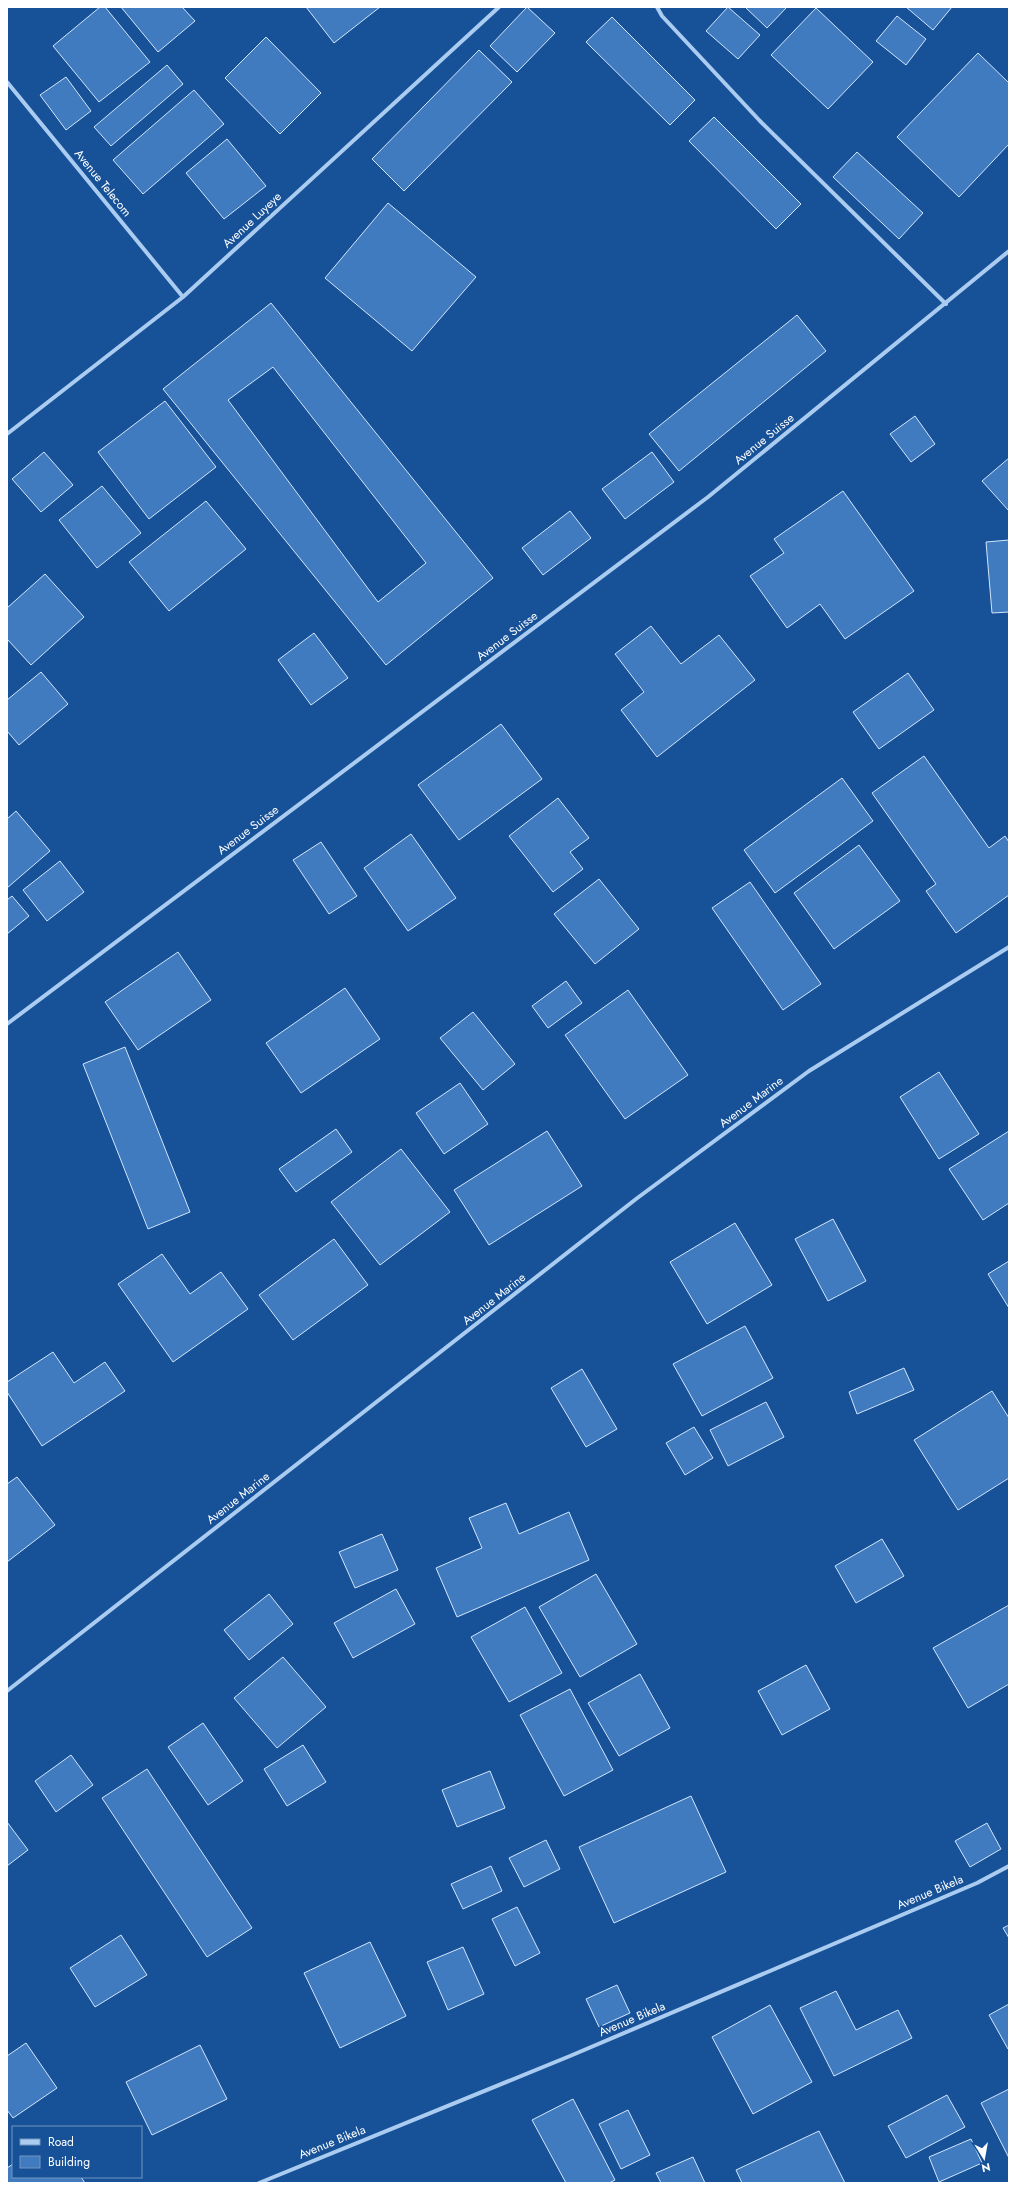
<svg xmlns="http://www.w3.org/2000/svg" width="1016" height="2190" font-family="Jost,sans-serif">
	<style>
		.building { fill: #407abf; stroke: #d2e6fc; fill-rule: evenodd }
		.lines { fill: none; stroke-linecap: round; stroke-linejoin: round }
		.street { stroke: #abccf1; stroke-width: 4 }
		.labels { text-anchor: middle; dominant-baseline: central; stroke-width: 3.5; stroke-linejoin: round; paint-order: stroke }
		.street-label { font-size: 12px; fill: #fff; stroke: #175198 }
	</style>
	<rect width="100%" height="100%" fill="#175198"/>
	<!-- building -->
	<path class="building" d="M100,7H105L150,62L99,102L53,46Z
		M121,7H182L195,21L158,52Z
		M306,7H380L334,43Z
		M527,7L555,33L517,72L490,46Z
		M728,7L760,35L738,59L706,31Z
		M745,7H787L767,28Z
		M906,7H952L933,30Z
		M816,8L873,62L828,109L771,55Z
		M897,16L926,39L906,65L876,41Z
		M612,17L695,100L670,125L586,42Z
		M266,37L321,93L280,134L225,78Z
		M479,50L512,82L404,191L372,159Z
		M978,53L1009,83V144L959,197L897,137Z
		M167,65L183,84L111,146L94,127Z
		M66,77L91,111L66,130L40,95Z
		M194,90L224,124L143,194L113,160Z
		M714,117L801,204L776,229L689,141Z
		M227,139L266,186L224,219L186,173Z
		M857,152L923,213L899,239L833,177Z
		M388,203L476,277L412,351L325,278Z
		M271,303L493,578L386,665L163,389ZM273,367L426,563L378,602L228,400Z
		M797,315L826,351L679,471L649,434Z
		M165,401L216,467L149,519L98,452Z
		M915,416L935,444L911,462L890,434Z
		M44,452L73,485L41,512L12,479Z
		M652,452L674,482L625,519L602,489Z
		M1009,458V511L982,481Z
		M102,486L141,533L97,568L59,520Z
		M843,491L914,591L845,639L820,604L787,628L750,576L784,553L774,539Z
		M206,501L246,549L169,611L129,562Z
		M570,511L591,538L543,575L522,548Z
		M1009,540V612L992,613L986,542Z
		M45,574L84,617L31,665L7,639V608Z
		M651,626L681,664L719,635L755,680L657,757L621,710L644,692L615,654Z
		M314,633L348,678L311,705L278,660Z
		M41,672L68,704L19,745L7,731V700Z
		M908,673L934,710L879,749L853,712Z
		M501,724L542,779L459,840L418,785Z
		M924,756L989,848L1005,836L1009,842V895L956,933L926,891L936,884L872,793Z
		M842,778L873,821L775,893L744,850Z
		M558,798L589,838L570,852L583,869L553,892L509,836Z
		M16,811L50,851L7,888V819Z
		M411,834L456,898L408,931L364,868Z
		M321,842L357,896L329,914L293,860Z
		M859,845L900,901L834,949L794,893Z
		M60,861L84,892L47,921L23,890Z
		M599,879L639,929L595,964L554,914Z
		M750,882L821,984L783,1010L712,908Z
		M12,896L29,916L7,934V900Z
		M178,952L211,1000L138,1050L105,1002Z
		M566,981L582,1003L548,1028L532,1006Z
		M345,988L380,1039L301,1093L266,1043Z
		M628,990L688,1075L625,1119L565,1035Z
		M473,1012L515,1064L483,1090L440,1038Z
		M125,1047L190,1212L148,1229L83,1064Z
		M939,1072L979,1134L939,1159L900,1097Z
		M460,1083L488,1124L444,1154L416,1113Z
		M336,1129L352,1152L296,1192L279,1169Z
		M547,1131L582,1186L489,1245L454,1190Z
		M1009,1131V1203L983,1220L949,1169Z
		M401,1149L450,1212L380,1265L331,1202Z
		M833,1219L866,1281L828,1301L795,1239Z
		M735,1223L772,1285L707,1324L670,1262Z
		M334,1239L368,1285L293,1340L259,1295Z
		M162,1254L190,1294L221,1272L248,1309L173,1362L118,1284Z
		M1009,1261V1308L988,1274Z
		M745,1326L773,1378L702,1416L673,1364Z
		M53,1352L74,1383L105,1362L125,1391L42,1446L7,1392V1382Z
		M904,1368L914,1390L857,1414L849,1392Z
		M582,1369L617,1429L586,1447L551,1388Z
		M992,1391L1009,1418V1478L958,1510L914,1440Z
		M766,1402L784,1437L728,1466L710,1430Z
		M694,1427L713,1458L685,1475L666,1443Z
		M17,1477L55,1525L7,1562V1484Z
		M506,1503L519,1534L569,1512L589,1560L457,1617L436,1568L482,1548L469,1518Z
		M382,1534L398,1570L355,1588L339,1552Z
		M882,1539L904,1576L856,1603L835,1566Z
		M596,1574L637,1644L580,1677L539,1607Z
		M396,1589L415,1624L353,1658L334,1623Z
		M269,1594L293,1624L249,1660L224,1630Z
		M1009,1605V1684L968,1708L933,1648Z
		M525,1607L562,1673L509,1702L471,1637Z
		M283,1657L326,1707L277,1748L234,1698Z
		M806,1665L830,1709L782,1735L758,1691Z
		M640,1674L670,1728L619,1756L588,1703Z
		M570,1689L613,1770L564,1796L520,1715Z
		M203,1723L243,1781L208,1805L168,1747Z
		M303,1745L326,1782L287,1806L264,1769Z
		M71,1755L93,1785L56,1812L35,1781Z
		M147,1769L252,1928L207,1957L102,1798Z
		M490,1771L505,1808L457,1827L442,1790Z
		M691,1796L726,1872L614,1923L579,1847Z
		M7,1822L28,1850L7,1866Z
		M987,1823L1001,1849L970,1867L955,1841Z
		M546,1840L560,1869L524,1887L509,1858Z
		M491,1866L502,1891L463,1909L451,1884Z
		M517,1907L540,1953L515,1966L492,1919Z
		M1009,1925V1938L1003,1928Z
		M121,1935L147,1975L95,2007L70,1968Z
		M370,1942L406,2016L340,2048L304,1973Z
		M463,1947L484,1994L448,2010L427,1962Z
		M617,1985L630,2013L599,2027L586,1999Z
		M836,1991L856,2030L898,2010L912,2038L834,2076L800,2008Z
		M1009,2004V2049H1008L989,2015Z
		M770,2005L812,2082L753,2114L712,2037Z
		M26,2043L57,2088L13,2118L7,2110V2056Z
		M200,2045L227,2099L152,2135L126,2082Z
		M1009,2089V2158L981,2103Z
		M947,2095L965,2127L906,2158L888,2126Z
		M573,2099L615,2180L609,2183H566L532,2120Z
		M628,2110L650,2155L621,2169L599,2124Z
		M819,2131L845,2183H742L736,2170Z
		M971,2139L982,2163L939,2182L929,2157Z
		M693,2157L705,2183H661L656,2173Z
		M13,2164V2177H81L85,2183H7V2168Z"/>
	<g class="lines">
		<!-- street -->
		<path class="street" d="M657,7L662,16L760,121L946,304
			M7,82L183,297
			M7,434L183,297L499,7
			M7,1024L708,497L1009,251
			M7,1691L636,1199L809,1071L1009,947
			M259,2183L570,2056L977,1883L1009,1866"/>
	</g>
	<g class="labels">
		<!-- street labels -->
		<g class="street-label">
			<text transform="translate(103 183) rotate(51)">Avenue Telecom</text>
			<text transform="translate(252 220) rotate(-43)">Avenue Luyeye</text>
			<text transform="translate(764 439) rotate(-39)">Avenue Suisse</text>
			<text transform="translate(507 636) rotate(-37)">Avenue Suisse</text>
			<text transform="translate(248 830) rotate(-37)">Avenue Suisse</text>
			<text transform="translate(751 1102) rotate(-37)">Avenue Marine</text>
			<text transform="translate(494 1299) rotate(-38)">Avenue Marine</text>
			<text transform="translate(238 1498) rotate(-38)">Avenue Marine</text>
			<text transform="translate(930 1892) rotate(-23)">Avenue Bikela</text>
			<text transform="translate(632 2019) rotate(-23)">Avenue Bikela</text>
			<text transform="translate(332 2142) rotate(-22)">Avenue Bikela</text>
		</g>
	</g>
	<!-- border -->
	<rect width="1016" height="2190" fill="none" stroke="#ffffff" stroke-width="16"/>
	<!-- legend -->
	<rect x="12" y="2126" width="130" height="52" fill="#175198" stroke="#7497c1"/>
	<rect x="20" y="2139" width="20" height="6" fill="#abccf1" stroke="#7497c1"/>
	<text x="48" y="2146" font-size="12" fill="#ffffff">Road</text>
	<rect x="20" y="2156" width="20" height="12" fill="#407abf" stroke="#7497c1"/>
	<text x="48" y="2166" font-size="12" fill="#ffffff">Building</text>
	<!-- north arrow -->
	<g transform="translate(984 2158) rotate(169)" stroke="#175198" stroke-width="3" paint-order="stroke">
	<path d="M0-3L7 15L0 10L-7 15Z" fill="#ffffff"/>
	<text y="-6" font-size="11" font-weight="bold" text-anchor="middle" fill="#ffffff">N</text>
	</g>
</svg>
